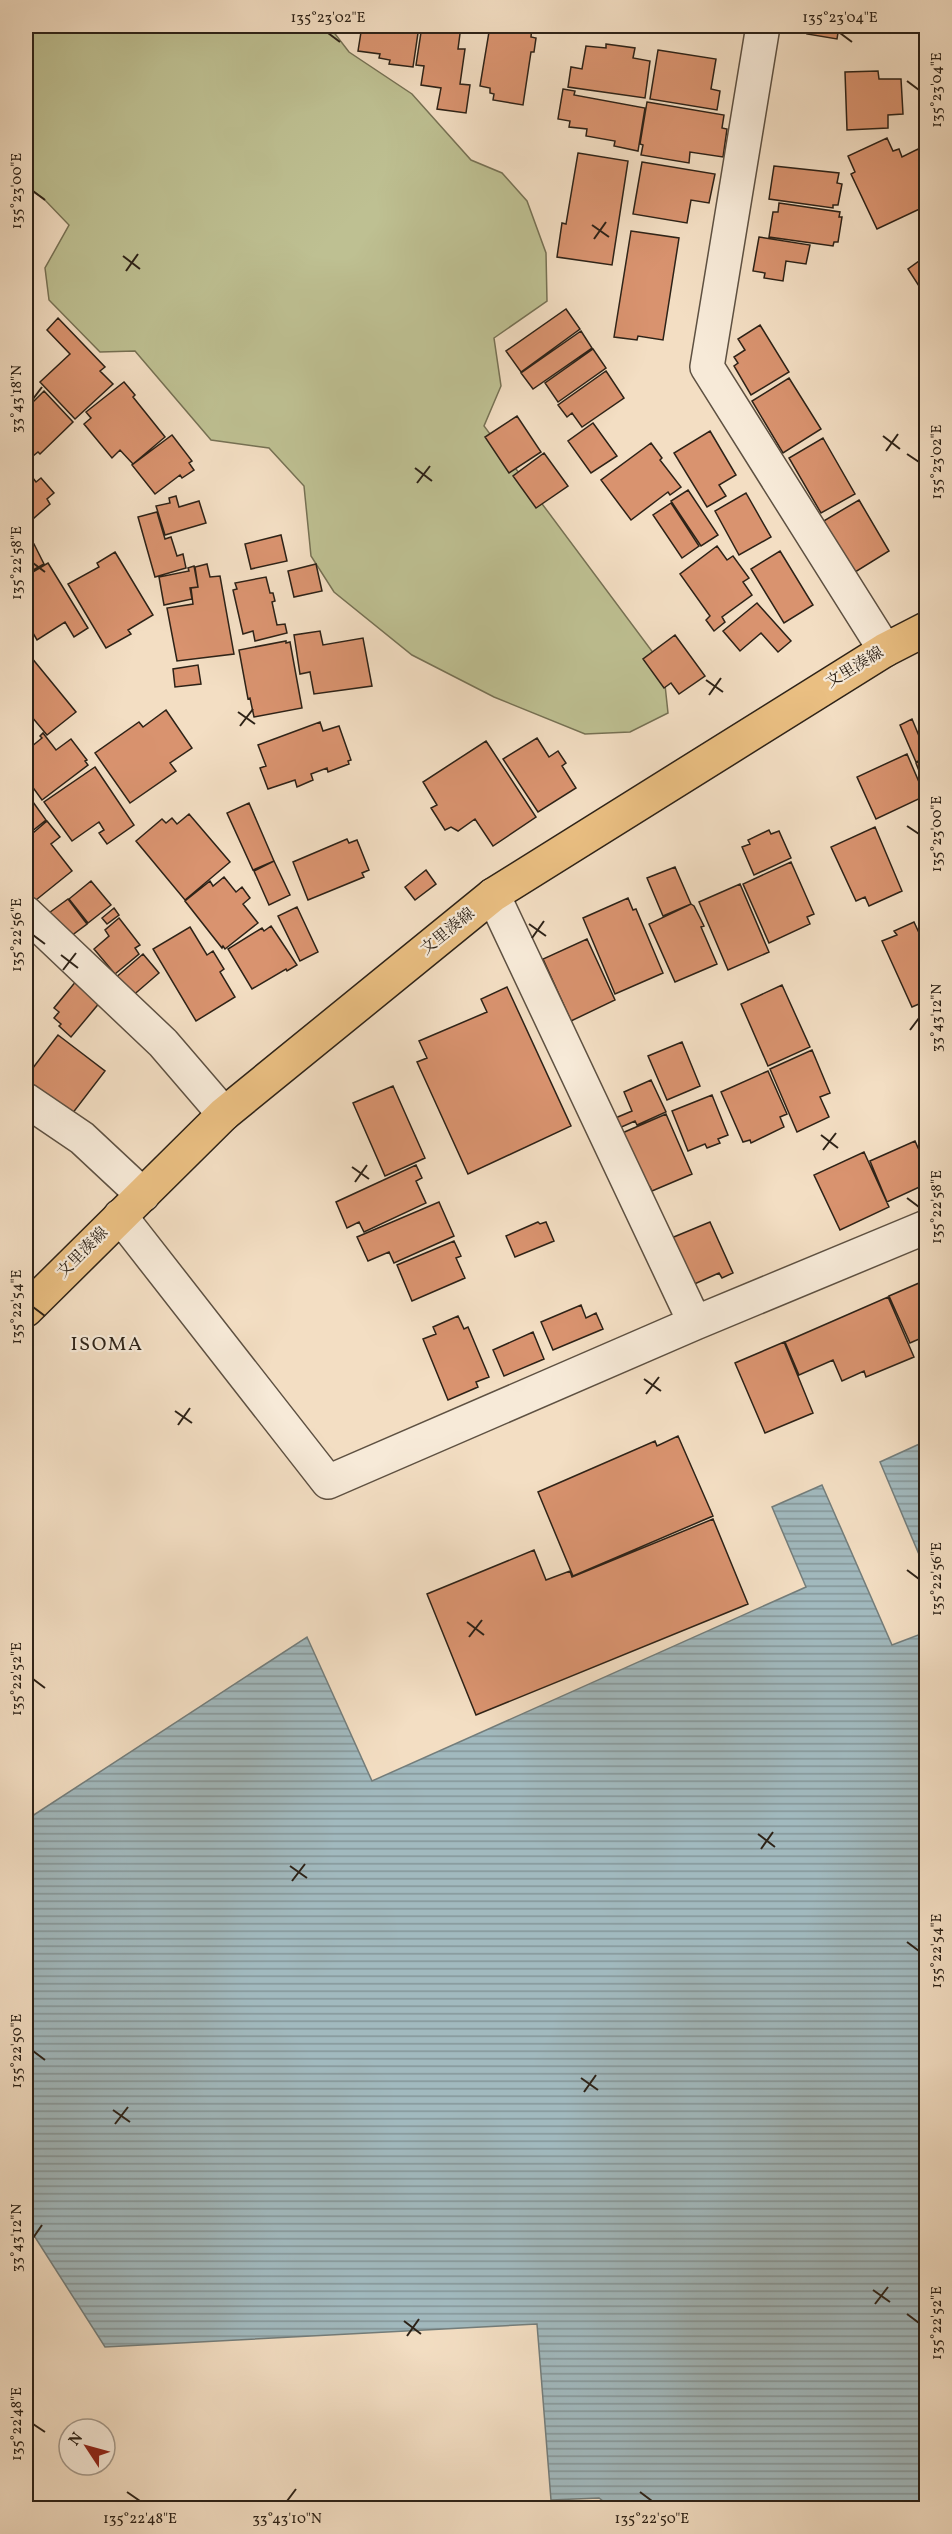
<svg xmlns="http://www.w3.org/2000/svg" width="952" height="2534" font-family="Vollkorn,'Noto Serif JP',serif">
	<style>
		.green { fill: #bec092; stroke: #767154; stroke-width: 1.5 }
		.water { fill: url(#water-rules); stroke: #737d7b; stroke-width: 1.5 }
		.building { fill: #d9936f; stroke: #2d2217; stroke-width: 1.5 }
		.lines { fill: none; stroke-linecap: round; stroke-linejoin: round }
		.minor-casing { stroke: #5e5142; stroke-width: 36 }
		.major-casing { stroke: #2d2217; stroke-width: 36 }
		.minor { stroke: #f7ead8; stroke-width: 33 }
		.major { stroke: #eabf82; stroke-width: 33 }
		.ticks { fill: none; stroke: #2d2217; stroke-width: 2 }
		.labels { text-anchor: middle; dominant-baseline: central; stroke-width: 4.5; stroke-linejoin: round; paint-order: stroke }
		.street-label { font-size: 16px; fill: #2d2217; stroke: #f7ead8 }
		.quarter-label { font-size: 20px; letter-spacing: 1.5px; fill: #2d2217; stroke: #f7ead8 }
		.neatline { fill: none; stroke: #2d2217; stroke-width: 2 }
		.ticks-label { font-size: 15px; text-anchor: middle; fill: #2d2217 }
	</style>
	<defs>
		<pattern id="water-rules" width="6" height="5" patternUnits="userSpaceOnUse" patternTransform="scale(1.5)"><rect width="6" height="5" fill="#a1b9be"/><path d="M0 2.5h6" fill="none" stroke="#849699"/></pattern>
	</defs>
	<rect width="100%" height="100%" fill="#f3dec3"/>
	<filter id="stains"><feTurbulence type="fractalNoise" baseFrequency=".00333" numOctaves="4"/><feColorMatrix values="0 0 0 0 .2 0 0 0 0 .09 0 0 0 0 .02 0 0 0 .5 -.17"/></filter>
	<radialGradient id="worn" r=".72"><stop offset=".6" stop-color="#630" stop-opacity="0"/><stop offset="1" stop-color="#630" stop-opacity=".3"/></radialGradient>
	<!-- green -->
	<path class="green" d="M26,26H329L349,52L412,94L471,160L502,173L527,201L546,253L547,301L494,338L501,386L484,426L663,666L668,713L630,732L585,734L494,697L412,655L334,592L311,556L304,486L269,448L211,440L135,351L100,352L49,300L45,268L69,225L43,198L26,187Z"/>
	<!-- water -->
	<path class="water" d="M926,1441V1571L880,1462Z
		M822,1485L892,1645L926,1632V2508H612L599,2498L551,2500L537,2324L105,2347L26,2223V1820L307,1637L372,1781L806,1587L772,1507Z"/>
	<!-- building -->
	<path class="building" d="M362,26H419L413,67L389,64L390,60L379,58L380,54L358,51Z
		M422,26H461L458,49H465L460,84L470,85L466,113L437,109L441,88L421,85L424,66L416,65Z
		M490,26H532L531,37L536,38L534,52H531L523,105L493,100L494,94L490,93V88L480,86Z
		M797,26H839L837,39L807,34L808,30L796,28Z
		M606,44L635,48L633,58L650,61L645,98L568,87L571,67L582,69L586,46L606,48Z
		M658,50L716,59L711,89L720,91L717,110L650,99Z
		M878,71L879,79H901L903,114L888,115V128L847,130L845,72Z
		M563,89L575,91L574,95L645,108L638,151L614,146L615,141L586,136L587,129L569,127L570,121L558,119Z
		M647,102L724,115L722,128L727,129L723,157L690,152L689,163L641,155L643,145L640,144Z
		M887,138L893,151L899,149L902,157L918,149L926,167V206L877,229L851,174L855,172L848,156Z
		M578,153L628,161L612,265L557,257L562,223L566,224Z
		M642,162L715,174L709,203L691,200L687,223L633,214Z
		M774,166L839,173L837,183L842,184L838,205H833V208L769,199Z
		M779,203L840,212L839,217H842L838,242H834L833,246L769,237L773,212H778Z
		M631,231L679,238L663,340L638,336L637,340L614,337Z
		M759,237L810,245L806,264L786,261L783,281L764,278L765,273L753,271Z
		M926,256V297L908,269Z
		M566,309L580,329L521,372L506,351Z
		M58,318L105,367L100,371L113,384L75,419L40,382L70,354L47,330Z
		M760,325L789,372L751,395L734,366L738,363L734,357L745,350L738,339Z
		M581,331L592,348L533,389L521,373Z
		M593,349L606,368L558,402L545,383Z
		M606,371L624,398L582,427L572,413L567,417L558,405Z
		M789,378L821,429L783,453L752,401Z
		M124,382L135,395L133,397L165,437L133,464L120,450L112,458L84,424L91,418L86,412Z
		M44,391L73,422L40,454L38,452L33,456L26,448V413L30,409L28,407Z
		M517,416L541,452L509,473L485,437Z
		M593,423L617,456L591,473L568,441Z
		M710,431L736,475L719,485L726,496L707,507L674,453Z
		M172,435L192,461L189,463L194,470L182,478L180,475L155,494L132,465Z
		M823,438L855,494L821,513L789,458Z
		M651,443L662,458L660,460L681,487L670,495L668,492L631,520L601,480Z
		M544,453L568,486L536,508L513,476Z
		M26,469L36,482L41,478L54,493L47,499L50,504L26,525Z
		M688,490L718,535L701,546L671,501Z
		M746,493L771,537L739,555L715,511Z
		M176,496L179,507L199,501L206,523L165,535L156,506L170,503L169,498Z
		M859,500L889,551L852,574L822,522Z
		M671,503L699,546L682,558L653,515Z
		M157,512L165,539L171,537L177,556L183,554L186,568L155,577L138,517Z
		M281,535L287,561L251,569L245,544Z
		M34,544L44,564L26,574V549Z
		M717,546L727,560L733,556L749,578L743,582L752,595L722,617L725,622L714,631L706,620L710,616L680,574Z
		M780,551L813,605L784,623L751,569Z
		M115,552L153,615L128,630L131,634L106,648L68,584L99,567L97,563Z
		M48,563L88,628L74,637L65,622L37,640L26,621V576Z
		M207,564L210,577L220,576L234,654L177,661L167,608L193,604L191,588L198,587L195,567Z
		M316,564L322,591L294,597L288,571Z
		M194,566L198,587L190,588L192,599L164,605L159,577L189,571L188,568Z
		M266,577L270,593H273L275,601L272,602L277,625L285,624L287,633L255,641L253,631L243,634L233,590L237,589L235,583Z
		M757,603L791,641L778,652L761,633L740,651L723,631Z
		M320,631L323,645L363,638L372,686L314,694L310,672L300,674L294,635Z
		M675,635L705,676L679,694L671,683L664,688L643,659Z
		M286,641V643L290,642L302,708L254,717L250,698L248,699L239,650Z
		M31,657L76,712L47,735L26,710V661Z
		M198,665L201,684L175,687L173,669Z
		M166,710L192,748L170,763L176,771L130,803L95,753L139,722L143,727Z
		M912,719L926,753V758L916,762L900,725Z
		M320,722L323,731L339,726L351,760L348,761L349,764L328,772L327,768L311,774L313,780L297,787L295,780L268,789L260,768L266,766L258,745Z
		M43,733L56,750L71,739L87,760L85,761L88,765L42,800L26,778V751L42,738L40,736Z
		M537,738L549,757L558,751L566,763L562,766L576,788L538,812L503,759Z
		M486,741L536,817L493,846L475,819L458,831L451,827L445,830L431,808L437,805L423,782Z
		M907,754L925,796L876,819L857,777Z
		M926,758V789L916,763Z
		M95,767L134,825L107,844L99,833L104,830L99,822L72,841L44,802Z
		M33,802L46,820L26,836V808Z
		M249,803L274,861L253,870L227,813Z
		M189,814L230,862L185,900L136,841L162,819L166,823L172,818L177,824Z
		M47,821L60,837L51,844L72,871L26,908V839Z
		M875,827L902,891L869,906L865,897L856,901L831,847Z
		M769,830L771,834L779,831L791,858L754,875L742,847L750,844L748,840Z
		M347,839L349,843L357,840L369,870L362,873L364,877L308,900L293,862Z
		M274,861L290,895L269,905L254,871Z
		M791,862L814,914L807,917L810,924L769,943L743,884Z
		M675,867L691,904L663,916L647,878Z
		M426,870L436,884L415,900L405,887Z
		M224,877L236,892L242,887L250,898L243,904L258,923L225,949L223,946L222,948L185,901L210,881L213,886Z
		M91,881L111,905L88,923L69,899Z
		M740,884L769,952L728,970L699,902Z
		M628,898L633,910L636,909L663,973L615,994L583,918Z
		M68,899L87,924L63,942L42,918Z
		M691,904L694,906L704,926L701,927L717,964L675,982L649,924Z
		M297,907L318,952L300,961L278,916Z
		M114,908L119,915L107,924L102,918Z
		M119,918L140,945L135,948L139,954L115,974L94,949L109,936L105,930Z
		M914,922L926,948V1001L912,1007L882,941L897,935L894,931Z
		M271,926L297,965L287,971L286,969L252,989L228,949L262,928L264,931Z
		M190,927L207,955L213,951L224,969L220,972L235,997L196,1021L153,949Z
		M587,939L615,1000L571,1021L543,959Z
		M143,954L159,973L130,998L114,979Z
		M77,980L101,1001L71,1037L59,1026L61,1024L54,1018L59,1012L54,1008Z
		M782,985L810,1047L768,1066L741,1004Z
		M507,987L571,1126L468,1174L417,1062L427,1058L419,1041L487,1012L481,999Z
		M58,1035L105,1071L72,1114L35,1086L31,1091L26,1087V1077Z
		M682,1042L700,1086L667,1100L648,1056Z
		M812,1050L830,1093L820,1097L829,1117L797,1132L770,1069Z
		M768,1071L787,1114L780,1117L784,1127L751,1143L750,1140L743,1142L721,1092Z
		M651,1080L666,1112L637,1125L635,1121L617,1129L613,1119L632,1111L624,1092Z
		M393,1086L425,1158L385,1176L353,1103Z
		M712,1095L728,1135L718,1139L720,1143L707,1148L705,1144L688,1151L672,1111Z
		M666,1114L692,1174L652,1191L650,1187L645,1189L620,1134Z
		M915,1141L926,1166V1184L887,1202L870,1161Z
		M864,1152L889,1207L840,1230L814,1175Z
		M416,1165L422,1178L416,1181L426,1203L364,1232L359,1222L347,1228L336,1202Z
		M439,1202L454,1236L394,1263L389,1252L368,1261L357,1237Z
		M538,1222L540,1224L546,1222L554,1241L515,1257L506,1236Z
		M710,1222L733,1273L722,1278L719,1273L690,1286L669,1239Z
		M454,1241L461,1256L456,1258L465,1278L412,1301L397,1265Z
		M926,1280V1336L910,1343L889,1296Z
		M888,1297L914,1357L866,1377L864,1371L842,1381L833,1360L799,1375L785,1342Z
		M581,1305L586,1318L596,1313L603,1329L553,1350L541,1322Z
		M458,1316L464,1329L468,1327L489,1377L476,1382L478,1387L448,1400L423,1339L436,1334L433,1327Z
		M533,1332L544,1359L504,1376L493,1350Z
		M784,1342L813,1413L765,1433L735,1363Z
		M678,1436L713,1516L573,1576L538,1492L655,1441L657,1446Z
		M713,1519L748,1604L476,1715L427,1594L534,1550L546,1580L570,1571L572,1577Z"/>
	<g class="lines">
		<defs>
			<path id="minor" d="M763,26L707,367L885,650
				M493,895L695,1323
				M26,913L163,1043L224,1114
				M26,1100L82,1138L143,1195
				M120,1216L328,1482L695,1323L926,1227"/>
			<path id="major" d="M26,1310L224,1114L493,895L885,650L926,629"/>
		</defs>
		<!-- minor casing -->
		<use href="#minor" class="minor-casing"/>
		<!-- major casing -->
		<use href="#major" class="major-casing"/>
		<!-- minor -->
		<use href="#minor" class="minor"/>
		<!-- major -->
		<use href="#major" class="major"/>
	</g>
	<!-- ticks -->
	<path class="ticks" d="M328,33L340,42M840,33L852,42M907,81L919,90M33,191L45,200M592,225L609,237M594,239L606,222M123,256L140,269M126,271L138,254M33,399L42,387M883,436L900,449M886,451L898,434M907,454L919,462M415,468L432,481M417,483L430,466M33,563L45,572M706,680L723,692M709,695L721,678M238,712L255,724M240,726L253,709M907,826L919,834M529,924L546,936M33,935L45,944M532,938L544,921M61,955L78,968M63,970L76,953M910,1030L919,1018M821,1135L838,1148M823,1150L836,1133M352,1167L369,1179M355,1182L367,1165M907,1198L919,1207M33,1307L45,1316M644,1379L661,1391M646,1394L659,1377M175,1411L192,1423M178,1425L190,1408M907,1570L919,1579M467,1622L484,1635M469,1637L482,1620M33,1679L45,1688M758,1834L775,1847M761,1849L773,1832M290,1866L307,1878M292,1881L305,1864M907,1942L919,1951M33,2051L45,2060M581,2078L598,2090M584,2092L596,2075M113,2110L130,2122M115,2124L128,2107M33,2238L42,2225M873,2290L890,2302M875,2304L888,2287M907,2314L919,2323M404,2321L421,2334M407,2336L419,2319M33,2424L45,2432M127,2492L140,2501M640,2492L652,2501M287,2501L296,2489"/>
	<g class="labels">
		<!-- street labels -->
		<g class="street-label">
			<text transform="translate(855 668) rotate(-31)">文里湊線</text>
			<text transform="translate(448 932) rotate(-39)">文里湊線</text>
			<text transform="translate(83 1253) rotate(-45)">文里湊線</text>
		</g>
		<!-- quarter labels -->
		<g class="quarter-label">
			<text x="107" y="1345">ISOMA</text>
		</g>
	</g>
	<!-- margin -->
	<rect width="952" height="2534" fill="none" stroke="#f3dec3" stroke-width="66"/>
	<!-- north arrow -->
	<g transform="translate(87 2447) rotate(306)"><circle r="28" fill="#f7ead8" stroke="#a69a8b" stroke-width="1.5"/>
	<path d="M0-4.5L10 22L0 15L-10 22Z" fill="#8f2418"/>
	<text y="-9" font-size="16" font-weight="bold" text-anchor="middle" fill="#2d2217">N</text>
	</g>
	<rect x="33" y="33" width="886" height="2468" class="neatline"/>
	<g class="ticks-label">
		<text x="328" y="22">135°23'02"E</text>
		<text x="840" y="22">135°23'04"E</text>
		<text transform="translate(936 90) rotate(-90)" y="5">135°23'04"E</text>
		<text transform="translate(16 191) rotate(-90)" y="5">135°23'00"E</text>
		<text transform="translate(16 399) rotate(-90)" y="5">33°43'18"N</text>
		<text transform="translate(936 462) rotate(-90)" y="5">135°23'02"E</text>
		<text transform="translate(16 563) rotate(-90)" y="5">135°22'58"E</text>
		<text transform="translate(936 834) rotate(-90)" y="5">135°23'00"E</text>
		<text transform="translate(16 935) rotate(-90)" y="5">135°22'56"E</text>
		<text transform="translate(936 1018) rotate(-90)" y="5">33°43'12"N</text>
		<text transform="translate(936 1207) rotate(-90)" y="5">135°22'58"E</text>
		<text transform="translate(16 1307) rotate(-90)" y="5">135°22'54"E</text>
		<text transform="translate(936 1579) rotate(-90)" y="5">135°22'56"E</text>
		<text transform="translate(16 1679) rotate(-90)" y="5">135°22'52"E</text>
		<text transform="translate(936 1951) rotate(-90)" y="5">135°22'54"E</text>
		<text transform="translate(16 2051) rotate(-90)" y="5">135°22'50"E</text>
		<text transform="translate(16 2238) rotate(-90)" y="5">33°43'12"N</text>
		<text transform="translate(936 2323) rotate(-90)" y="5">135°22'52"E</text>
		<text transform="translate(16 2424) rotate(-90)" y="5">135°22'48"E</text>
		<text x="140" y="2523">135°22'48"E</text>
		<text x="287" y="2523">33°43'10"N</text>
		<text x="652" y="2523">135°22'50"E</text>
	</g>
	<rect width="100%" height="100%" filter="url(#stains)"/>
	<rect width="100%" height="100%" fill="url(#worn)"/>
</svg>
